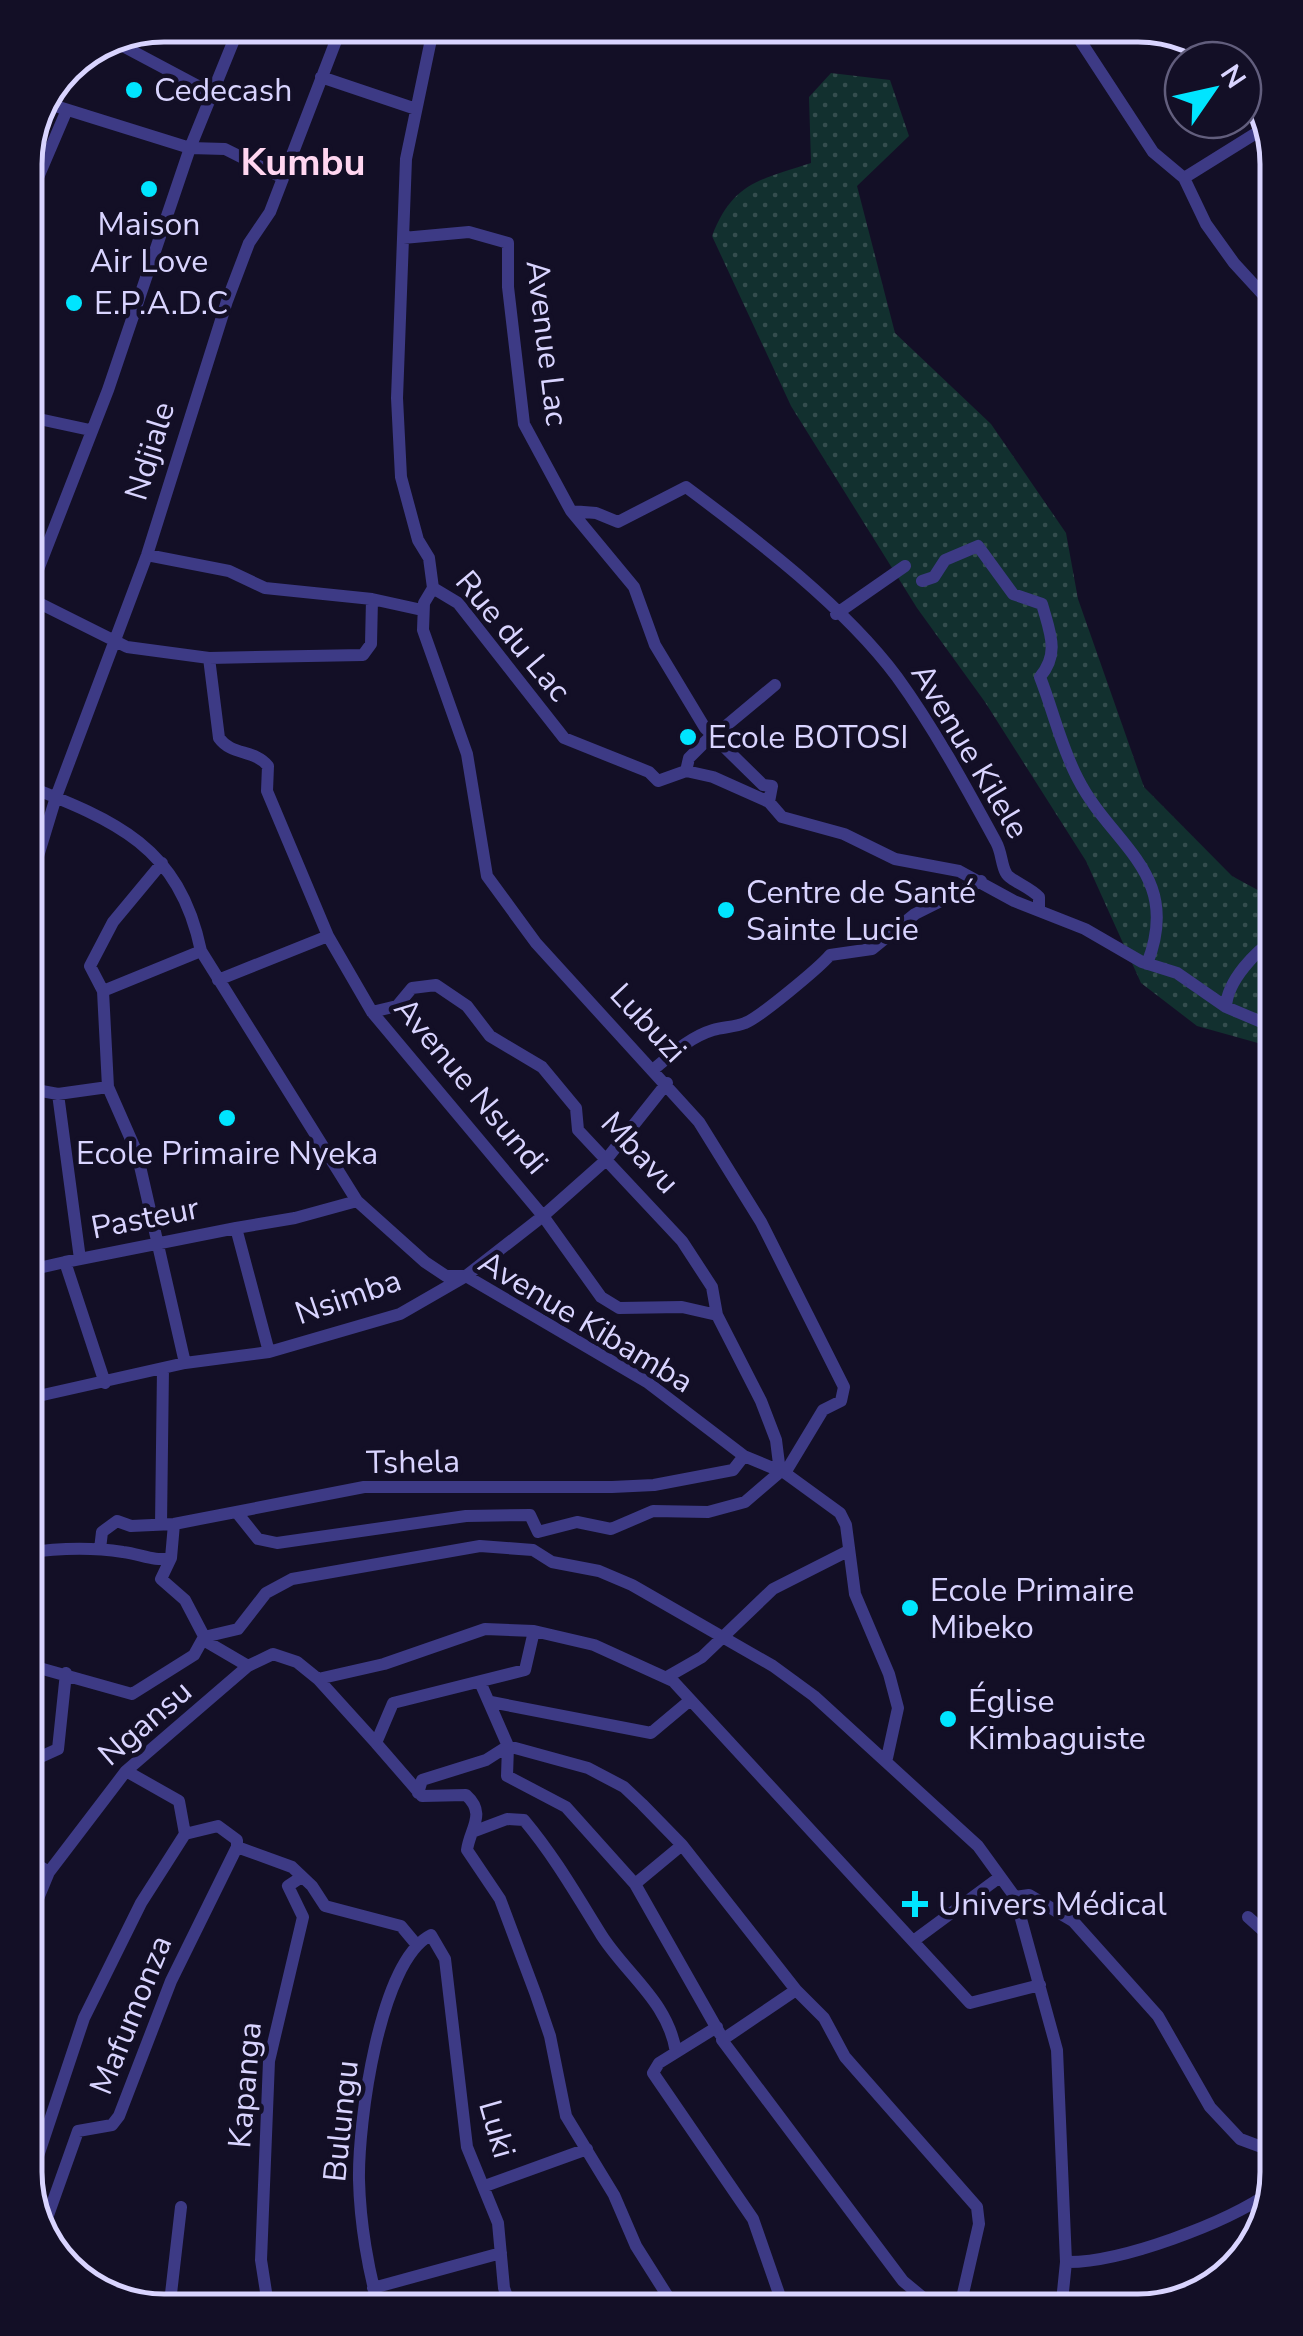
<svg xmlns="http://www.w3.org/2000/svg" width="1303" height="2336" font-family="'Nunito Sans',sans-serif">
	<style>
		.grass { fill: url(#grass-dots) }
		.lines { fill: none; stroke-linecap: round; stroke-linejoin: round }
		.street { stroke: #3d3a85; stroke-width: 12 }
		.poi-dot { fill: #00e5ff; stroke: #130f26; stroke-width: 4 }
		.labels { text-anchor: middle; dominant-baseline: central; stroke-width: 9; stroke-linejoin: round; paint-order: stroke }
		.poi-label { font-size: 32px; fill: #d9d4ff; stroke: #130f26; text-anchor: start }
		.street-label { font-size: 32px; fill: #d9d4ff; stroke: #130f26 }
		.quarter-label { font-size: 38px; font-weight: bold; fill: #ffd6f0; stroke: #130f26 }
		.rim { fill: none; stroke: #d9d4ff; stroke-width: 5 }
	</style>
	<defs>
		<pattern id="grass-dots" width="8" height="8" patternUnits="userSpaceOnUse" patternTransform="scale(2.5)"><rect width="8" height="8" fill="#12302f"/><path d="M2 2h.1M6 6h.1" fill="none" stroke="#344d4e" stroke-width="1.8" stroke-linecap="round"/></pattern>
	</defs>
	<rect width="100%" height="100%" fill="#130f26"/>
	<!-- grass -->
	<path class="grass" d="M831,73L890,80L909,136L857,186L895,333L991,424L1066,533L1078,599L1144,787L1232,876L1278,901V1038L1265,1045L1197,1026L1141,983L1086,861L985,702L917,608L791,406L712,236C733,182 760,180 811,163L809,97Z"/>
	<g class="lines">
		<!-- street -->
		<path class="street" d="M434,25L406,159L397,398L401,477L418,540L429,558L433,588L458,603L564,738L649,772L658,781L686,771L713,777L769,802L782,817L844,834L895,859L959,871L1014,901L1085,929L1142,962L1177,973L1226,1007L1278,1029
			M1070,25L1153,152L1184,178L1206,224L1234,263L1278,311
			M119,44L213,94
			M321,77L416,109
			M49,104L190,148L225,149L283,178
			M1184,178L1269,125
			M25,208L66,112
			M403,238L469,232L508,243V287L524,424L571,511L596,513L618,522L686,487C756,539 845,607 897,677C934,728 966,787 996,842C1002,853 1001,864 1006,873C1009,880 1030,887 1039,897V908
			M25,416L90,430
			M571,511L634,587L655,645L705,728L763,785L772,786L769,802
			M147,555L229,571L265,588L372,599L422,610
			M922,581L934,577L945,560L978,546L1013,594L1042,604C1050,633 1060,653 1040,677C1053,710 1061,747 1078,779C1112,846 1183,873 1147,964
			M433,588L424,603L423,630L467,754L487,876L536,943L699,1122L761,1222L844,1387L841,1401L823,1410L785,1473
			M25,596L127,647L209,658L363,655L371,644L372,599
			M25,603L108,390L190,148L240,25
			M836,614L905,566
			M209,658L219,738C232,756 254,749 268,766L267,791L328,936L372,1012L543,1216L601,1297L619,1308L682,1307L717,1315
			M719,738L727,725L775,685
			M686,771L689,758L712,735
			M25,785C116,821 179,846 201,951L357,1201L425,1262L446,1276H466L647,1382L744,1456L785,1473L840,1513L846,1525L855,1594L889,1674L898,1708L887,1758
			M25,899L56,797L147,555L227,301L249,243L270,212L342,25
			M218,980L328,936
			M103,991L90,966L113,922L162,863
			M1226,1007C1227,981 1256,950 1278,937
			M654,1069C672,1054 690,1037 713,1030C723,1027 735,1027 745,1023C759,1018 820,967 830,955L872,949L915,914L981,881
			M25,1088L58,1094L108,1087
			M58,1094L80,1259
			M65,1262L236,1228
			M25,1271L65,1262L105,1383
			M269,1352L236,1228L295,1218L357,1201
			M185,1363L137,1153L108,1087L103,991L201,951
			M25,1399L185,1363L269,1352L400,1314L466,1276L543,1216L605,1161L667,1083
			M238,1514L258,1539L277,1543L466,1516L530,1515L538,1532L577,1522L611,1529L653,1511L708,1512L745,1502L780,1472L776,1440L761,1401L717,1315L712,1287L682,1241L578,1130L576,1108L542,1067L490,1036L467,1006L436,985L412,988L397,1006L372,1012
			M174,1524L171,1558L161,1579L185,1600L207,1642L248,1666L273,1654L297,1662L318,1679L376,1743
			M161,1525L163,1368
			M100,1549L102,1532L117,1521L131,1526L174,1524L364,1487H612L654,1485L733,1470L744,1456
			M25,1553C59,1548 90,1547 123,1552C141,1554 154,1562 171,1558
			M534,1631L525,1670L393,1703L376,1743L422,1796L466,1795C487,1814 470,1828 467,1850L500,1899L536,1995L550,2036L566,2116L614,2195L636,2246L677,2311
			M25,1664L132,1694L194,1655L204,1637L238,1629L266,1593L292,1579L480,1546L533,1550L552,1562L599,1571L632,1585L773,1666L814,1696L978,1846L1015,1897L1057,2050L1066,2262L1061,2311
			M667,1677L702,1657L773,1589L846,1552
			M318,1679L384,1664L485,1629L534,1631L594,1645L673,1681L970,2003L1040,1985
			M480,1682L508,1746L507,1776L566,1807L635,1884L682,1845
			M491,1702L651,1733L688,1702
			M25,1764L58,1749L66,1673
			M126,1771L179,1801L185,1834L218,1826L237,1840V1847L292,1867L312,1886L325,1906L401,1926L416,1944
			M418,1793L422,1780L486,1760L508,1746L588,1768L624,1787L642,1804L682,1845L796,1990L824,2018L845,2057L977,2207L979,2224L959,2311
			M475,1831L507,1819L524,1820C555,1857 577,1896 602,1936C628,1976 668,2002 676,2052
			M25,1858L49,1872
			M635,1884L720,2034
			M1015,1897L1029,1895L1073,1921L1158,2016L1210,2107L1240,2139L1278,2153
			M1248,1917L1278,1944
			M25,1930L49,1872L126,1771L248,1666
			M916,1939L1000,1877
			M1278,1967V1948
			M796,1990L722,2040L903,2281L939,2311
			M717,2027L659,2063L653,2073L753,2219L785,2311
			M28,2186L84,2018L141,1903L185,1834
			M485,2186L587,2149
			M41,2235L78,2131L112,2125L119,2116L171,1981L237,1847
			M1066,2262C1121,2263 1227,2223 1272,2191
			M373,2288L501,2253
			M169,2311L181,2207
			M269,2311L261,2260L269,2061L303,1917L288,1886L300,1878
			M380,2311C368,2271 360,2222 359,2180C358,2124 379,1961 431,1935L445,1959L467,2147L498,2223L504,2288L512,2311"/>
	</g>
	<!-- markers -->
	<g class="poi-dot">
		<circle cx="134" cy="90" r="10"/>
		<circle cx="149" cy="189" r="10"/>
		<circle cx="74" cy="303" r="10"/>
		<circle cx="688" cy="737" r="10"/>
		<circle cx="726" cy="910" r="10"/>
		<circle cx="227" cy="1118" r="10"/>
		<circle cx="910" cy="1608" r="10"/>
		<circle cx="948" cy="1719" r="10"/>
		<path d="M910 1889h10v10h10v10h-10v10h-10v-10h-10v-10h10z"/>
	</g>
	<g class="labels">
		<!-- poi labels -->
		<g class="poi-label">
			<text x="154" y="90">Cedecash</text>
			<text x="149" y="224" text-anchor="middle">Maison<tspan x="149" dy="37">Air Love</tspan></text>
			<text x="94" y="303">E.P.A.D.C</text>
			<text x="708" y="737">Ecole BOTOSI</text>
			<text x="746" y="892">Centre de Santé<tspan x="746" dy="37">Sainte Lucie</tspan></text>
			<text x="227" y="1153" text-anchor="middle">Ecole Primaire Nyeka</text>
			<text x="930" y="1590">Ecole Primaire<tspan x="930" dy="37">Mibeko</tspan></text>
			<text x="968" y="1701">Église<tspan x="968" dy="37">Kimbaguiste</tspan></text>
			<text x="938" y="1904">Univers Médical</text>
		</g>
		<!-- street labels -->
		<g class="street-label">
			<text transform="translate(547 343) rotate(83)">Avenue Lac</text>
			<text transform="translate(150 451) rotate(-73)">Ndjiale</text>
			<text transform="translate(513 636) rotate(50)">Rue du Lac</text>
			<text transform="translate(970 751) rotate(59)">Avenue Kilele</text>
			<text transform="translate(648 1023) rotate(47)">Lubuzi</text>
			<text transform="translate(471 1086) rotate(50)">Avenue Nsundi</text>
			<text transform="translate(640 1153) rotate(47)">Mbavu</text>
			<text transform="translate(145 1218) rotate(-11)">Pasteur</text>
			<text transform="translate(348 1297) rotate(-19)">Nsimba</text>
			<text transform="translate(586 1322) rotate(31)">Avenue Kibamba</text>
			<text transform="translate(413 1462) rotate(-1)">Tshela</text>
			<text transform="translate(145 1723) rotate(-41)">Ngansu</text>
			<text transform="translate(131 2015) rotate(-68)">Mafumonza</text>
			<text transform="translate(245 2085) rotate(-85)">Kapanga</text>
			<text transform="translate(341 2121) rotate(-84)">Bulungu</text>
			<text transform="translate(497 2129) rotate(74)">Luki</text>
		</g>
		<!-- quarter labels -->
		<g class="quarter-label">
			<text x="303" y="162">Kumbu</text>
		</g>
	</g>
	<!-- crop -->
	<path d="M0 0H1303V2336H0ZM164 42H1138A122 122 0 0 1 1260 164V2172A122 122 0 0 1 1138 2294H164A122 122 0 0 1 42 2172V164A122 122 0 0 1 164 42Z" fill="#130f26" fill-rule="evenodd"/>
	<path class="rim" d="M164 42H1138A122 122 0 0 1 1260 164V2172A122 122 0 0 1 1138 2294H164A122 122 0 0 1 42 2172V164A122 122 0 0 1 164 42Z"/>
	<!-- north arrow -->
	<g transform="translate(1213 90) rotate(56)"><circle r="48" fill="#130f26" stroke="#625e7d" stroke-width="2.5"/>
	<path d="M0-8L18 38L0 25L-18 38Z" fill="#00e5ff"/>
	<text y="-15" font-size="28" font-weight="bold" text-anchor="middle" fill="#d9d4ff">N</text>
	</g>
</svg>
